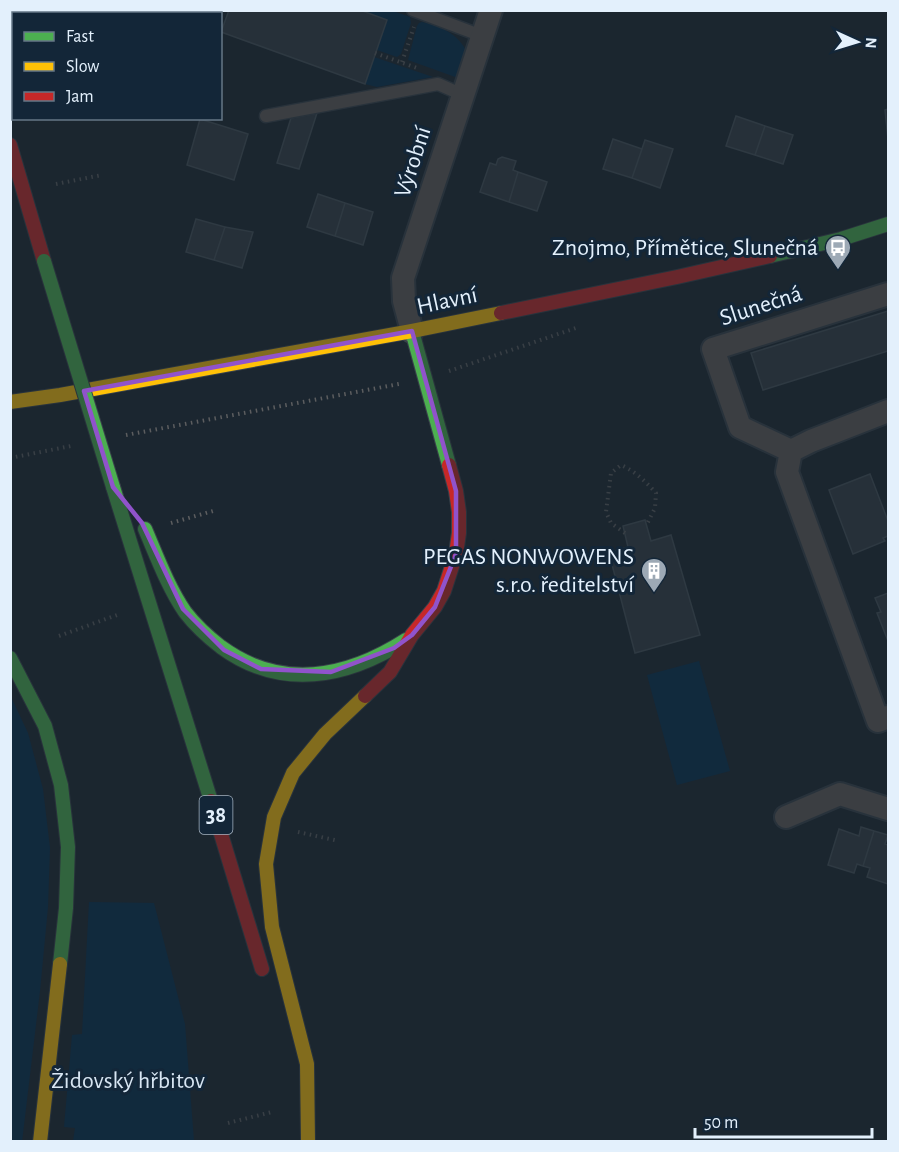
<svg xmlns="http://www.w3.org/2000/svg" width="899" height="1152" font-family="'Alegreya Sans',sans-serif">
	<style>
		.green { fill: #062f4f }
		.building { fill: #333c45; stroke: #465159; stroke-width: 1.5 }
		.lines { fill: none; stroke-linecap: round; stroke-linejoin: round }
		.lane-casing { stroke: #39424b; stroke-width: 15 }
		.street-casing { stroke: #39424b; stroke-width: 26 }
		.fast-casing { stroke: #39424b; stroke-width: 16 }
		.slow-casing { stroke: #39424b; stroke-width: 16 }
		.jam-casing { stroke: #39424b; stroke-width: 16 }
		.path { stroke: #5c5d5f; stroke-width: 4; stroke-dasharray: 1.5 4.5; stroke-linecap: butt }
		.lane { stroke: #625c5a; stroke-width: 12 }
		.street { stroke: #625c5a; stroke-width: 22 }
		.fast { stroke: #4caf50; stroke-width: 14 }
		.slow { stroke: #ffc107; stroke-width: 14 }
		.jam { stroke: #c62828; stroke-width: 14 }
		.fast-bridge-casing { stroke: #39424b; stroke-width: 16; stroke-linecap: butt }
		.fast-bridge { stroke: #4caf50; stroke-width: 14 }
		.marked { fill: none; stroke: #9053cb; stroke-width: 4.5; stroke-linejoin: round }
		.labels { text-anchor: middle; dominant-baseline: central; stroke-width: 6; stroke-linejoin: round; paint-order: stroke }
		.shield { fill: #132638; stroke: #a5b3c1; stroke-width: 1.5 }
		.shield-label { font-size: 22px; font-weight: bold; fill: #e3f0fc }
		.street-label { font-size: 24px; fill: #e3f0fc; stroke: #132638 }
		.poi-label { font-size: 24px; fill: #e3f0fc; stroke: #132638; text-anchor: end }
		.park-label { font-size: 24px; fill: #d8e6f3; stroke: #132638 }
	</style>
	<rect width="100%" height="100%" fill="#1b2630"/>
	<!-- green -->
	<path class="green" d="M360,11H393L410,17L411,23L401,54L397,57L377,50L387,20Z
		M422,22C440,25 459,35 467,52L458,78L408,60L417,26L419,23Z
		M374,57L433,77L377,87L365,84Z
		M699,661L730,771L677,785L647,675Z
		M11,697L28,733L43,789L50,848L48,907L40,991L22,1142L10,1141Z
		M89,902L154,903L185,1024L194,1141H73L75,1128L64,1127L72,1035L82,1034Z"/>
	<!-- building -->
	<path class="building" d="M229,10H360L387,20L365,84L221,32Z
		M888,109V139L885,110Z
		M317,113L299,169L277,163L291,118Z
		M736,116L765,126L755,155L726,146Z
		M200,119L248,134L234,180L187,165Z
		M765,126L793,135L783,164L755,155Z
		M613,139L642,149L632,178L603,169Z
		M645,140L673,149L660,188L632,178Z
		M502,157L516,161L513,170L518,172L509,202L480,192L490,163L496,165L498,159Z
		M518,172L547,182L537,211L509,202Z
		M318,194L345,203L335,236L307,227Z
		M345,203L373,212L363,245L335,236Z
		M196,219L225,227L214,260L186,252Z
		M225,227L253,232L242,268L214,260Z
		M888,311V351L763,390L751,353Z
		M870,474L888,521V536L883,538L885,541L853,554L829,490Z
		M645,520L651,541L671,535L700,635L635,653L609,553L628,547L623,526Z
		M888,593V641L877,613L881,612L875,598Z
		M861,827L874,831L863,866L857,864L854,873L828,865L839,829L859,836Z
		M874,831L888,835L885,844L888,845V884L867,877L870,868L863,866Z"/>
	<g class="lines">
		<defs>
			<path id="lane" d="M413,10L482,36
				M266,116L438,84L463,95"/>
			<path id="street" d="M412,331L404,301L403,278L491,10
				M791,451L740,427L713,349L888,294
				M791,451L787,472L878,721L888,717
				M791,451L811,441L888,411
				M786,817L840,794L888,809"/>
			<path id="fast" d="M770,256L841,239L888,224
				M412,331L449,465
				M113,487L211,801
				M145,529C157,557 168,587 185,612C195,625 208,637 221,647C281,691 347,678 406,640
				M10,658L45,726L61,785L68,847L66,908L60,964"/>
			<path id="slow" d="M10,402L60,395L412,331L501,313
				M40,1142L60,964
				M308,1142L307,1064L272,927L266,864L274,817L293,773L325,734L365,696"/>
			<path id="jam" d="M10,145L44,261
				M501,313L677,277L770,256
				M365,696L390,672L412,635L435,607L444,591L456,554L459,533V512L456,491L449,465
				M211,801L262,969"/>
		</defs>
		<!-- lane casing -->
		<use href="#lane" class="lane-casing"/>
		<!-- street casing -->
		<use href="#street" class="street-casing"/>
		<!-- fast casing -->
		<use href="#fast" class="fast-casing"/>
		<!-- slow casing -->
		<use href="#slow" class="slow-casing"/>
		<!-- jam casing -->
		<use href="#jam" class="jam-casing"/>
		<!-- path -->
		<path class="path" d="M375,53L420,69
			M402,62L414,27
			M56,184L102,175
			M449,371L576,328
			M126,435L399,384
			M10,458L71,446
			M171,523L213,511
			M625,533L611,523L606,512L611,473L621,465C635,471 646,482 656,493L655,508L646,526
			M59,636L117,615
			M298,832L339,841
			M228,1123L272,1112"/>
		<!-- lane -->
		<use href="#lane" class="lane"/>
		<!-- street -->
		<use href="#street" class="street"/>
		<!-- fast -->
		<use href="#fast" class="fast"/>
		<!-- slow -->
		<use href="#slow" class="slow"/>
		<!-- jam -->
		<use href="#jam" class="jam"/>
		<defs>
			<path id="fast-bridge" d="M44,261L113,487"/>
		</defs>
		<!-- fast-bridge casing -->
		<use href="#fast-bridge" class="fast-bridge-casing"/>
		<!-- fast-bridge -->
		<use href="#fast-bridge" class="fast-bridge"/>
	</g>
	<!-- marked area -->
	<path d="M0 0H899V1152H0ZM412,331L456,491V554L435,607L412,635L394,648L331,672L261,669L224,650L183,609L142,523L113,487L84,391Z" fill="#1b2630" fill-opacity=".55" fill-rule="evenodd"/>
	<path class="marked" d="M412,331L456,491V554L435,607L412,635L394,648L331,672L261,669L224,650L183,609L142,523L113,487L84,391Z"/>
	<!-- icons -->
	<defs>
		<symbol id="bus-pin" viewBox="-11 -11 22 30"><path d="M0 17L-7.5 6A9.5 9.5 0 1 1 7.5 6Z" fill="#9da9b5" stroke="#132638"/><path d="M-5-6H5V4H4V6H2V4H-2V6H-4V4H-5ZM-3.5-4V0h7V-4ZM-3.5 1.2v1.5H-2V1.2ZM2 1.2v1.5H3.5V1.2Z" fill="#fff"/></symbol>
		<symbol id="building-pin" viewBox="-11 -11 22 30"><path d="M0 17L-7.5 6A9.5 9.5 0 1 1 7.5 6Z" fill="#9da9b5" stroke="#132638"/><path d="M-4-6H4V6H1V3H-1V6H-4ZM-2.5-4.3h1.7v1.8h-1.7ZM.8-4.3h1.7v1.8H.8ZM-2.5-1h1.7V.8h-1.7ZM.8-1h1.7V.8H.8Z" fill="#fff"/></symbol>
	</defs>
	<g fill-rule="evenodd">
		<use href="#bus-pin" x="823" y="233" width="30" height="40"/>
		<use href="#building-pin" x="639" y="556" width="30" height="40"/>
	</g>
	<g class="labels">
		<!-- shield labels -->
		<rect class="shield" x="199.5" y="796" width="33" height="38" rx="4.5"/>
		<g class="shield-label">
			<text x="216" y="815">38</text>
		</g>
		<!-- street labels -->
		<g class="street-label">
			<text transform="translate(413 162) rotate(-72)">Výrobní</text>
			<text transform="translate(447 301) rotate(-12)">Hlavní</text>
			<text transform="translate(761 306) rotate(-18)">Slunečná</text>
		</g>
		<!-- poi labels -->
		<g class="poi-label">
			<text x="818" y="248">Znojmo, Přímětice, Slunečná</text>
			<text x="634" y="557">PEGAS NONWOWENS<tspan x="634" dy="28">s.r.o. ředitelství</tspan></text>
		</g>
		<!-- park labels -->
		<g class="park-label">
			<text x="128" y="1081">Židovský hřbitov</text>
		</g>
	</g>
	<!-- border -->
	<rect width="899" height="1152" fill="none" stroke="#e3f0fc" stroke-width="24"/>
	<!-- legend -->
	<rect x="12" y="12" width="210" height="108" fill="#132638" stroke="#667786" stroke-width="1.5"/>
	<rect x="24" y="32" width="30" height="9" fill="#4caf50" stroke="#667786" stroke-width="1.5"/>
	<text x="66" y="42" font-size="18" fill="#e3f0fc">Fast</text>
	<rect x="24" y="62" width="30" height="9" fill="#ffc107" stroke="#667786" stroke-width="1.5"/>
	<text x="66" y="72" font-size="18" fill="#e3f0fc">Slow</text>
	<rect x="24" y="92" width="30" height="9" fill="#c62828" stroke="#667786" stroke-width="1.5"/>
	<text x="66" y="102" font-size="18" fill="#e3f0fc">Jam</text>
	<!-- north arrow -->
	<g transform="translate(857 42) rotate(94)" stroke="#132638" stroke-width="4.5" paint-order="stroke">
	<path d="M0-4.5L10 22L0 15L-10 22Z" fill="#e3f0fc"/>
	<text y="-9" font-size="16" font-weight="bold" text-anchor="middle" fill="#e3f0fc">N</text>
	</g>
	<!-- scale -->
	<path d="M695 1128v9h177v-9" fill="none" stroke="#e3f0fc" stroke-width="3"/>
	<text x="704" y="1128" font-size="18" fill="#e3f0fc" stroke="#132638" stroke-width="4.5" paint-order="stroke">50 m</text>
</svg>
